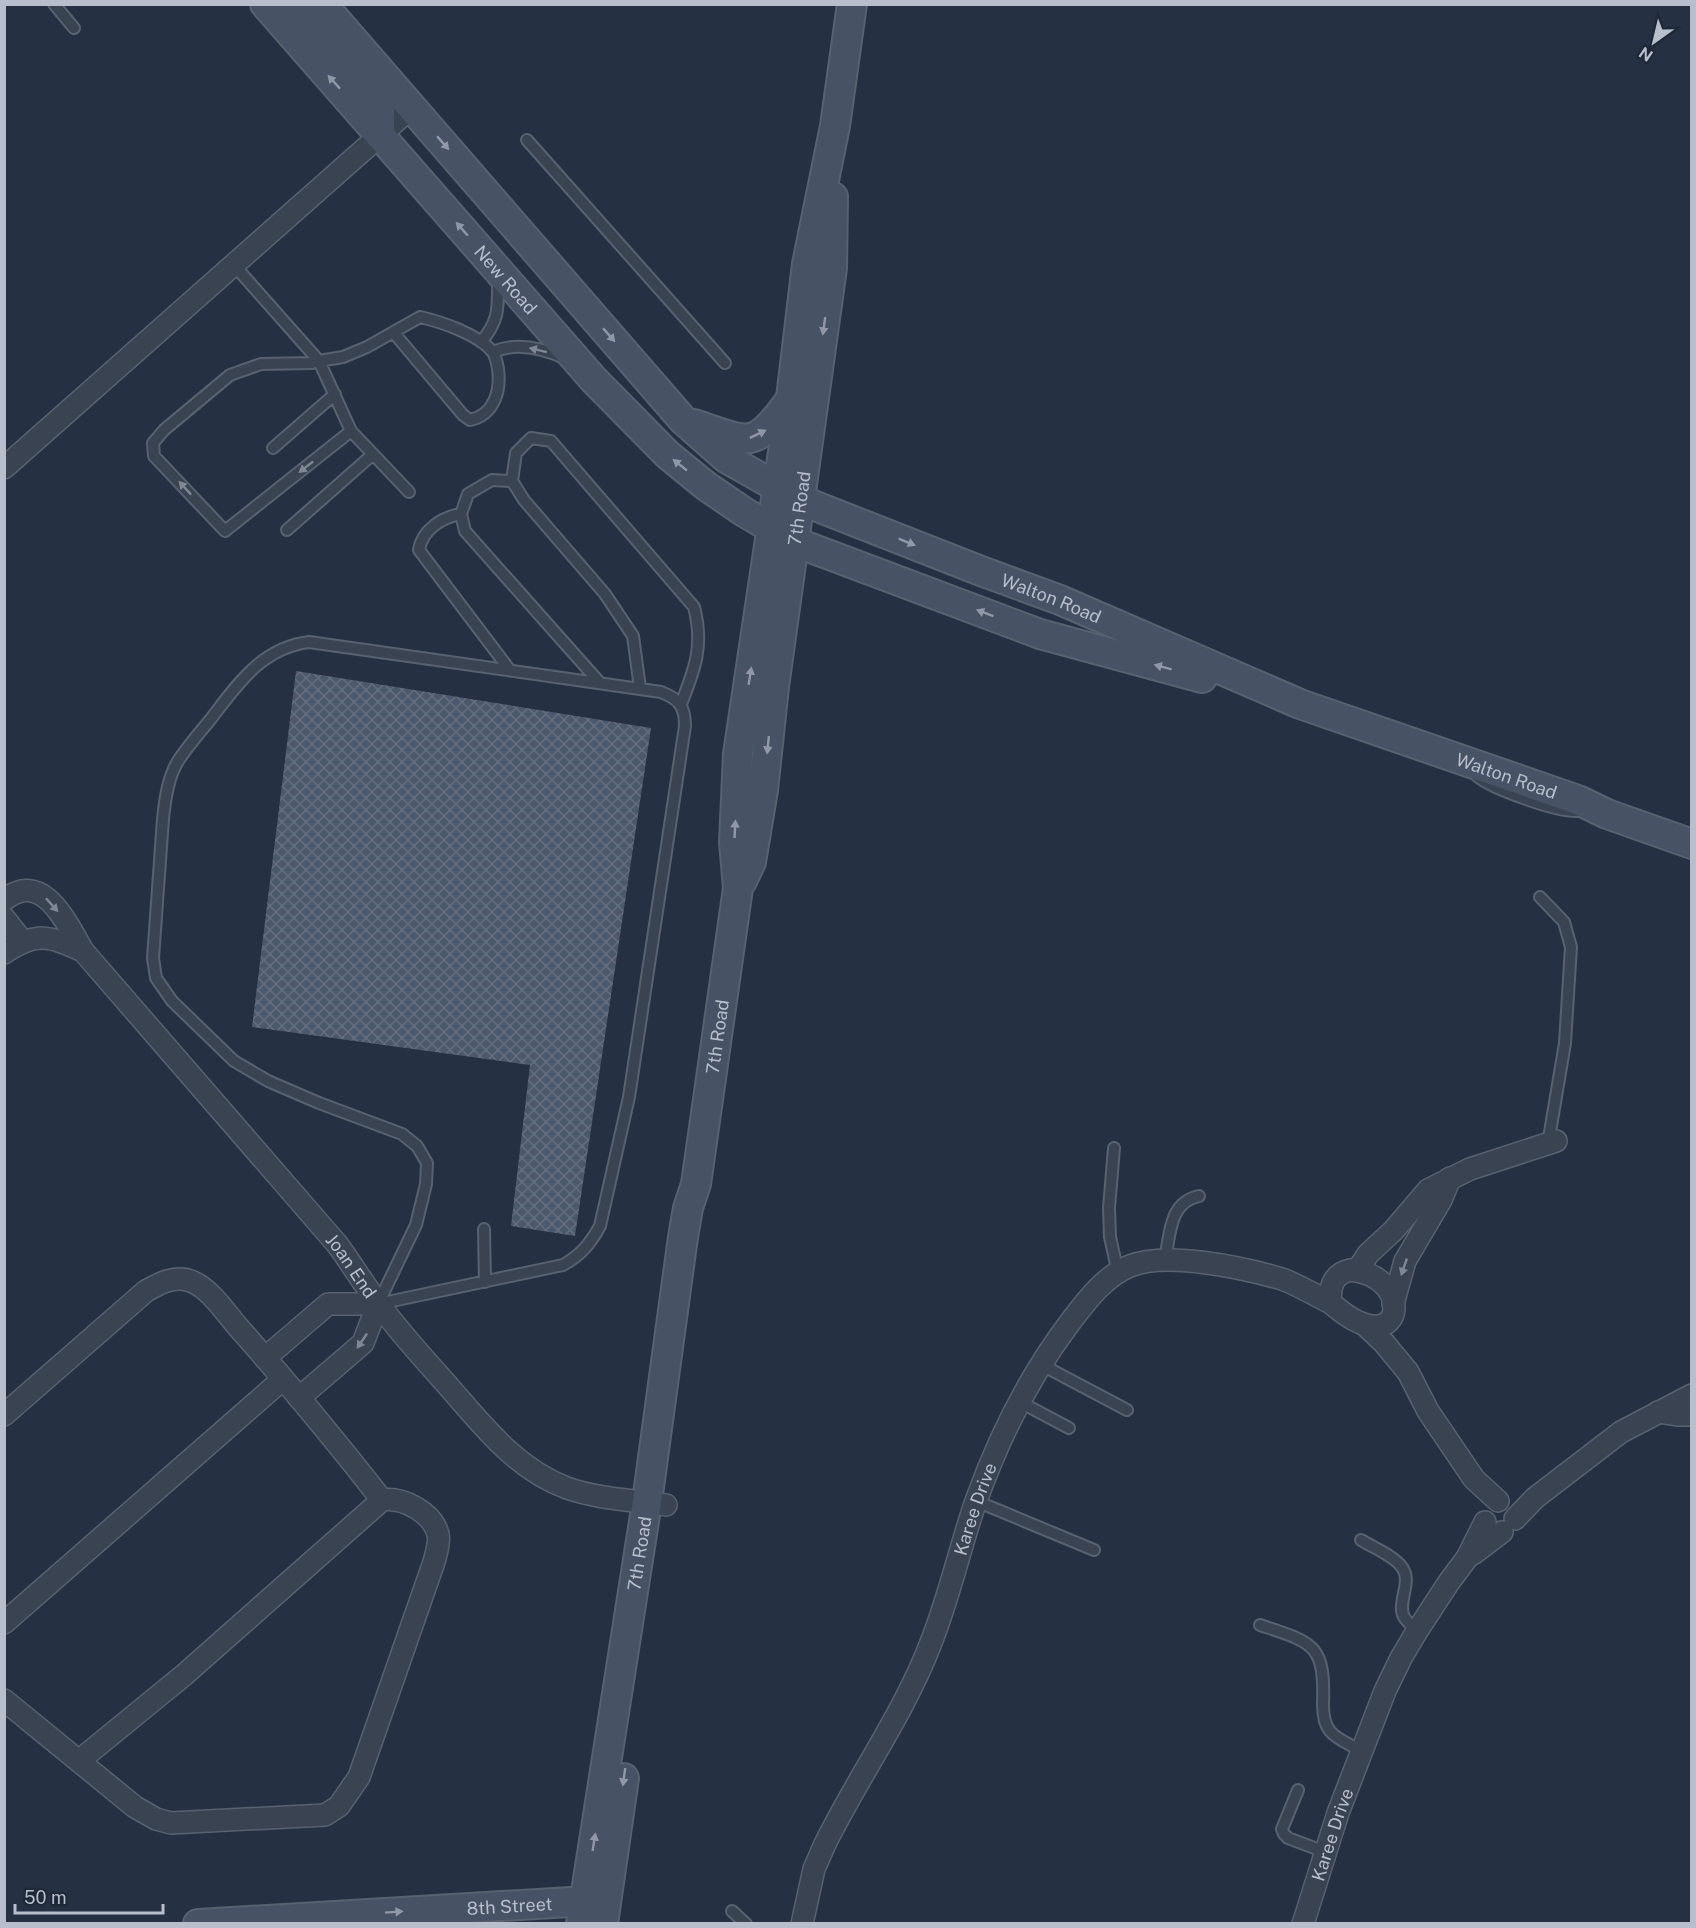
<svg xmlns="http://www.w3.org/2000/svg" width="1696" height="1928" font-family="'Public Sans',sans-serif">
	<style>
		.building { fill: url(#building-cross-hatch) }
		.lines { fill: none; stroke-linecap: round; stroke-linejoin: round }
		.lane-casing { stroke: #58616f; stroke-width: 14 }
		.street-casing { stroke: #58616f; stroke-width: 24 }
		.secondary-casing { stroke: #58616f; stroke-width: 32 }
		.lane { stroke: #3a4351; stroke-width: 10 }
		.street { stroke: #3a4351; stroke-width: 21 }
		.secondary { stroke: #485265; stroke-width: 28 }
		.oneway { fill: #9098a8 }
		.oneway2 { fill: #7f8795 }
		.labels { text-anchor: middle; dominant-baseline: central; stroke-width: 5; stroke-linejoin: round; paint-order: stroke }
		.street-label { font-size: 18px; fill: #b7becc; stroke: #1e2837 }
	</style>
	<defs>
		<pattern id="building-cross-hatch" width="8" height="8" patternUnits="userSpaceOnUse" patternTransform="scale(1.5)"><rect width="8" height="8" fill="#4c586b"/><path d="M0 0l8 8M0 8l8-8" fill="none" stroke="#646e7f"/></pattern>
	</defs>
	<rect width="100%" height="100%" fill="#253142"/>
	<!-- building -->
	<path class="building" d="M296,671L651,728L575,1236L511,1226L530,1065L252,1027Z"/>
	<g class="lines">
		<defs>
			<path id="lane" d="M54,4L74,28
				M527,140L725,363
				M234,265L319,361L343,357L367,347L420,317C442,322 477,334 492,351C496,356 497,363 498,369C501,391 494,415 470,420L463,415L394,333
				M481,342C500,320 498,307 498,279
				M493,352C516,342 542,348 564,358
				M351,431L225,531L154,456L153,443L164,430L230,375L261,364L312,363L319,361L351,431L409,492
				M273,448L335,394
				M512,481L492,480L468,494L461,514L465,531L600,683
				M461,514C442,517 422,530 419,550L509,669
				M287,530L372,455
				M309,642L661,692C679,699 685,706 685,726L629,1097L600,1226C590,1244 581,1255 563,1265L378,1304L416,1225L426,1184L427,1163L417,1146L402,1134L319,1103L268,1081L234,1061L172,1001L156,978L153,958L163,819C165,799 168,778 178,761C187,747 199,733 210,720C237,685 261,648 309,642Z
				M640,688L633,636L605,594L524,500L512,481L516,453L531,438L551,441L694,607C704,645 695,669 681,704
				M1477,776C1492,789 1557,812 1577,811
				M1540,897L1564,922L1571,947L1565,1043L1548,1144
				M1114,1148L1109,1208L1110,1237L1118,1273
				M484,1229L485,1282
				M1165,1260C1170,1235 1169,1202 1199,1196
				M1042,1365L1127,1410
				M1020,1402L1069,1428
				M976,1501L1094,1550
				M1361,1540C1374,1548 1392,1555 1401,1566C1414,1581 1396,1602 1404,1617C1407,1622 1413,1627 1417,1631
				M1260,1625C1314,1643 1325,1644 1323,1704C1323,1713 1324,1724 1330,1731C1337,1740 1352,1745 1361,1751
				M1298,1790L1282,1829L1284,1834L1288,1838L1325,1852
				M732,1911L746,1924"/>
			<g id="street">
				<path d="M4,468L412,107"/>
				<path id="s1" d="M4,900C43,868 67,924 83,951L337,1244C352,1264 364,1285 379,1304C402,1336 430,1365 456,1395C487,1431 520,1471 567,1488C598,1499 633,1500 666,1505"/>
				<path d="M4,918L22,941"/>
				<path d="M4,953C37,931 49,936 83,951"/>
				<path d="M1350,1270C1418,1276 1404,1368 1331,1303C1329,1287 1333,1274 1350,1270Z"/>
				<path d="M1357,1271L1368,1254L1393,1231L1428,1190L1470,1169L1556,1141"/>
				<path d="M1393,1304L1405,1261L1441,1200L1450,1178"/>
				<path d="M1365,1325L1384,1343L1408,1372L1428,1411L1474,1479L1498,1501"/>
				<path d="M265,1358L328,1304H378"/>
				<path d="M299,1398L363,1343L378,1304"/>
				<path d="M1658,1412L1677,1415H1692"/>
				<path d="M4,1415L146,1291C160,1283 177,1274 193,1282C211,1290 226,1313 238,1327C288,1383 336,1441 382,1500"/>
				<path d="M1515,1519L1535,1498L1621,1432L1692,1395"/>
				<path d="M1473,1554L1502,1532"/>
				<path d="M4,1623L283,1379"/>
				<path d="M4,1700L135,1807L156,1819L171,1823L325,1815L339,1806L359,1777L434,1562C436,1554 440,1543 438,1534C432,1512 403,1497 382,1500L184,1675L80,1760"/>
				<path id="s2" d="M802,1924L814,1869L825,1844C859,1775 905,1712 932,1640C950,1594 960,1547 976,1501C999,1437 1030,1375 1071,1321C1087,1300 1105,1276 1130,1266C1167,1251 1244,1268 1282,1279C1296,1284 1317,1296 1331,1303"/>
				<path id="s3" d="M1303,1924L1338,1813L1385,1691L1401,1658L1417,1631L1449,1582L1467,1558L1485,1522"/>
			</g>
			<g id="secondary">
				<path id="s4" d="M265,4L594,380L668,455L706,486L744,512L795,542L1040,634L1202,678"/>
				<path d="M295,4L374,94L380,106V135"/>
				<path id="s5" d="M322,4L683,420L726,458L800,500L981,571L1060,600L1300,704L1578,800L1607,814L1692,844"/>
				<path d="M694,424C749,442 753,452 790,400"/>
				<path id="s6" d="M742,881L751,862L763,790L774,687L832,268L833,197"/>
				<path id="s7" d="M198,1924L604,1900"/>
				<path id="s8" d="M581,1924L647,1502L683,1237L688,1208L696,1184L738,888L734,842L738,754L791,398L807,264L835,126L852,4"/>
				<path d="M603,1924L624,1778"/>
			</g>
		</defs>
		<!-- lane casing -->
		<use href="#lane" class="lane-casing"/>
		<!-- street casing -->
		<use href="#street" class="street-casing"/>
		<!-- secondary casing -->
		<use href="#secondary" class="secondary-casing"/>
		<!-- lane -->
		<use href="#lane" class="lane"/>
		<!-- street -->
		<use href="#street" class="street"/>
		<!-- secondary -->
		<use href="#secondary" class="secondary"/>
	</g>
	<!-- one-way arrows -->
	<defs><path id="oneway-solid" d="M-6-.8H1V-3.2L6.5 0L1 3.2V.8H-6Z" transform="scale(1.5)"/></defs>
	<g class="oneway">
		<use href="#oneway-solid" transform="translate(334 82) rotate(-132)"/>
		<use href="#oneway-solid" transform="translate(443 143) rotate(49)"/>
		<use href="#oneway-solid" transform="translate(462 229) rotate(-131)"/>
		<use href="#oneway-solid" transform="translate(824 326) rotate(98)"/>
		<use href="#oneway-solid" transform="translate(609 335) rotate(49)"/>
		<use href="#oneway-solid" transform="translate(758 434) rotate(-26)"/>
		<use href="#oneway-solid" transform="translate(680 465) rotate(-141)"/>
		<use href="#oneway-solid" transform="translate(907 542) rotate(22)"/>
		<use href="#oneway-solid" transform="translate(985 613) rotate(-159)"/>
		<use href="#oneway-solid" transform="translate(1163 667) rotate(-165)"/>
		<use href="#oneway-solid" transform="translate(750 676) rotate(-81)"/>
		<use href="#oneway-solid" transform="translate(768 745) rotate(96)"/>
		<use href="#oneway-solid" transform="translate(735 829) rotate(-87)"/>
		<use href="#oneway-solid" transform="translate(624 1777) rotate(98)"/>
		<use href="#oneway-solid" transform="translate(594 1842) rotate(-81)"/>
		<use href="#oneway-solid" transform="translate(394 1912) rotate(-4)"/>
	</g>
	<g class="oneway2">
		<use href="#oneway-solid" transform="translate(538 350) rotate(-166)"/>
		<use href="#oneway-solid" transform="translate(306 467) rotate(142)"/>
		<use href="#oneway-solid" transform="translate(185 488) rotate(-133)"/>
		<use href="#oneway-solid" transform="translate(52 905) rotate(48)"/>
		<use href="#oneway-solid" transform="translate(1404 1267) rotate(109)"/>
		<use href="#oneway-solid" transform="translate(362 1341) rotate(124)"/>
	</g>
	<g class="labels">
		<!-- street labels -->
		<g class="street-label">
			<text stroke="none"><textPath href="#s4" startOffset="366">New Road</textPath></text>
			<text stroke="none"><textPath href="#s6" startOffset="378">7th Road</textPath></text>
			<text stroke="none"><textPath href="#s5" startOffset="963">Walton Road</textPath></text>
			<text stroke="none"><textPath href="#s5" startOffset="1452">Walton Road</textPath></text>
			<text stroke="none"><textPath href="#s8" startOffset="898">7th Road</textPath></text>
			<text stroke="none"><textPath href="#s1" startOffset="525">Joan End</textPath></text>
			<text stroke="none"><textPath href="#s2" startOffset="452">Karee Drive</textPath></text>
			<text stroke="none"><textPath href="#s8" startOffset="375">7th Road</textPath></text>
			<text stroke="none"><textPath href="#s3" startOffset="94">Karee Drive</textPath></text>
			<text stroke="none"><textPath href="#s7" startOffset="312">8th Street</textPath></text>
		</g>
	</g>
	<!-- border -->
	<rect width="1696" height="1928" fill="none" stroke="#b7becc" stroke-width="12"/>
	<!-- north arrow -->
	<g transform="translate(1654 42) rotate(214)" stroke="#1e2837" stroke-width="4.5" paint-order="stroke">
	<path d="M0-4.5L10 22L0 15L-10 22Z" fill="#b7becc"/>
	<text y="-9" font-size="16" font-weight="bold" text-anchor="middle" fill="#b7becc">N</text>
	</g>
	<!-- scale -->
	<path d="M15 1904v9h148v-9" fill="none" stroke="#b7becc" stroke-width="3"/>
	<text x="24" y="1904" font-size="18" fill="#b7becc" stroke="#1e2837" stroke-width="4.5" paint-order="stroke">50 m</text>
</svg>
